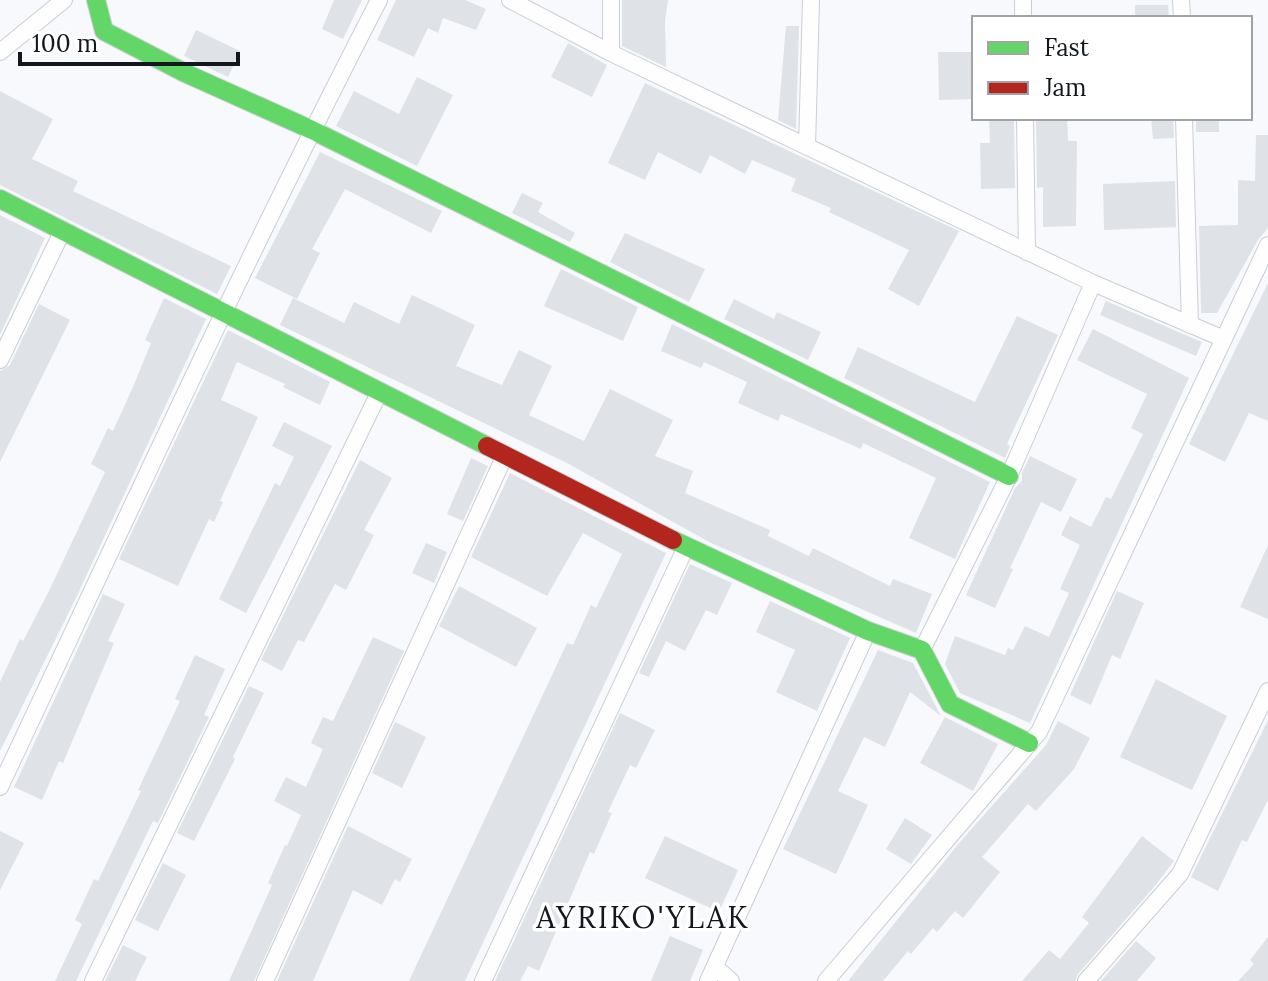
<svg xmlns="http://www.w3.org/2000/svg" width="1268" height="981" font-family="Lora,serif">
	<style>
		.building { fill: #dfe2e7 }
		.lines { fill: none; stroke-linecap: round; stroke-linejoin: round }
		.street-casing { stroke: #caced3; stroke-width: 18 }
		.fast-casing { stroke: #caced3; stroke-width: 20 }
		.jam-casing { stroke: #caced3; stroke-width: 20 }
		.street { stroke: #fefeff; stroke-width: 16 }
		.fast { stroke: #63d668; stroke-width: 18 }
		.jam { stroke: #b3261e; stroke-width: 18 }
		.labels { text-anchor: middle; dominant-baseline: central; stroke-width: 7; stroke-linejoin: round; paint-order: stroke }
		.quarter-label { font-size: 30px; letter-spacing: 2px; fill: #13181f; stroke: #fff }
	</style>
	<rect width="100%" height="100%" fill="#f7f9fc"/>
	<!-- building -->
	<path class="building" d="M334,0H362L343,39L322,29Z
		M396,0H465L486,9L476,30L443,18L438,33L428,28L414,57L377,40Z
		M622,0H668L665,21L666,67L622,46Z
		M1135,5H1168L1169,18H1135Z
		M786,26H799L796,129L778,120Z
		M196,30L240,51L228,77L184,56Z
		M568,43L607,65L592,97L551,77Z
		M938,52H974V99L939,100Z
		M417,77L453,95L417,166L336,126L354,91L399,114Z
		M645,83L959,231L919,306L888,289L909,250L829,212L831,208L791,191L796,179L752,160L745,174L710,155L701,174L658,152L645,180L608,163Z
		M0,91L53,119L32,159L78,181L73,191L231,266L217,294L0,185Z
		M989,118H1014L1015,188L981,189L980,143H990Z
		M1036,118H1067L1068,141H1077L1076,226L1043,227V187L1037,188Z
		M1151,118H1173L1174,138L1153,139Z
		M1196,118H1219V132H1196Z
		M1256,135H1268V228L1258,240L1217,313H1201L1199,226L1238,225V180L1255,181Z
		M320,152L442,211L431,233L345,189L312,249L320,253L297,299L255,278Z
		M1175,181L1176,227L1104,230L1103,184Z
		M522,193L543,203L538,212L575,233L570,242L512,213Z
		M0,215L45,238L0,335Z
		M625,233L705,269L689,302L610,262Z
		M561,269L638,307L623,341L544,306Z
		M1268,283V421L1249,413L1225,462L1189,444Z
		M412,295L475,325L456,366L502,385L519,350L552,366L529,415L584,441L610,389L673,420L655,456L693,471L685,493L770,530L768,536L809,556L813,548L890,586L893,579L932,594L916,633L711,543L567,463L280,325L293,298L344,323L354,302L399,324Z
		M164,298L206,319L75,600L0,751V682L20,639L23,641L48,593L105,472L91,464L108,428L113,431L133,387L151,343L145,340Z
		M734,299L774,319L777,312L821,332L808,360L724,319Z
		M1106,301L1202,342L1196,356L1100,315Z
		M39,304L70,320L0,462V371L10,365Z
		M1017,316L1058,335L1007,444L1010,446L1005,458L844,378L858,347L975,402Z
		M672,324L990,482L955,559L909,538L936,478L863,443L861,449L781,414L778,421L738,403L747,382L704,362L701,368L661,351Z
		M1093,329L1189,378L1030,723L960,693L945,664L955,636L1005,655L1008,648L1013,650L1025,626L1049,637L1069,593L1060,589L1080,545L1061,535L1070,516L1091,527L1106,497L1111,499L1143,434L1131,428L1147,394L1077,360Z
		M228,330L330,382L320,405L283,387L285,384L237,362L221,400L258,417L220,501L223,502L214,522L209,519L178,586L119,559Z
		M284,422L332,446L246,613L219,599L275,483L280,486L294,457L272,446Z
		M1030,456L1077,479L1061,512L1041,502L1010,568L1013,569L995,608L966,595L1015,488L1022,481V473Z
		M471,458L488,466L463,521L447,514Z
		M360,460L392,478L364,530L374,535L346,590L335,584L304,642L298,640L282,671L261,660Z
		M510,473L666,553L465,981H409L567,643L573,645L591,605L596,608L622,554L583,533L547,596L471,557Z
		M426,543L447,552L434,583L412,573Z
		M1268,545V619L1240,607Z
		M690,564L732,583L717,615L706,610L685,651L666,641L649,677L639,673Z
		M459,586L537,628L516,667L439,626Z
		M1117,591L1144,603L1120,659L1112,655L1091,705L1070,695Z
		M103,594L125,604L108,641L114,643L63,763L59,761L42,800L14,787Z
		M770,601L850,638L817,711L776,692L795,650L756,632Z
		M373,637L404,651L254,981H229L272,885L268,883L285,845L287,846L301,815L274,801L286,777L306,787L323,749L311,743L323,717L333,721Z
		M878,650L913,663L941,716L910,692L885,747L864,737L838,791L868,805L836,874L783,849Z
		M195,655L225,669L204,715L209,717L158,823L153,821L76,981H55L82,924L75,920L94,879L98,881L141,791L138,790L180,701L175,699Z
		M1156,679L1227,716L1192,790L1120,757Z
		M249,686L264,693L233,757L235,759L194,841L177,833Z
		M620,713L655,730L636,768L630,765L608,812L612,813L594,854L590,852L539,971L528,966L520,981H495Z
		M945,717L998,744L973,791L920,763Z
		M1268,720V800L1247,842L1242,840L1218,891L1191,877Z
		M1058,721L1090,738L1074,769L1036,811L1028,804L982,857L1000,872L963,918L955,911L937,932L933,928L911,954L908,951L883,981H848L960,842L1046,745Z
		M395,722L426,737L402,788L372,773Z
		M905,818L932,835L911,864L886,849Z
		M348,826L412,859L400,882L395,879L382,905L353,890L313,981H277Z
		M0,831L24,843L0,890Z
		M665,836L738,870L719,912L645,878Z
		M1142,836L1174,861L1154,887L1078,974L1075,981H1022L1049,950L1060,959L1089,923L1082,917Z
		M163,863L186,875L158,931L135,920Z
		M670,936L703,950L690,981H651Z
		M1268,937V981H1238L1254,964L1250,960Z
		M1136,941L1156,958L1137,981H1101Z
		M123,945L147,957L135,981H105Z"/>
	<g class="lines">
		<defs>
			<path id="street" d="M510,0L611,53L1093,283L1224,339
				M1023,0V18
				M1181,0L1182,18
				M0,52L64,0
				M611,53V0
				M1025,118L1027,252
				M1184,118L1190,325
				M807,147L811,0
				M0,360L63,230
				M922,650L1009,476L1093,283
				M0,787C124,524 245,259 379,0
				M715,967L731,981
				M93,981L379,393
				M265,981L505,455
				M483,981L686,547
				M708,981L868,631
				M826,981L1039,732L1268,245
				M1086,981L1180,874L1268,691"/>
			<path id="fast" d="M96,0L104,31L185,73L312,130L1009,476
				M0,199L487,446
				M673,540L868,631L922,650L950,704L1029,743"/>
			<path id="jam" d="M487,446L673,540"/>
		</defs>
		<!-- street casing -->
		<use href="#street" class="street-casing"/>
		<!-- fast casing -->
		<use href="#fast" class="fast-casing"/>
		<!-- jam casing -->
		<use href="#jam" class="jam-casing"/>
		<!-- street -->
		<use href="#street" class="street"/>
		<!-- fast -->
		<use href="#fast" class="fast"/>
		<!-- jam -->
		<use href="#jam" class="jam"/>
	</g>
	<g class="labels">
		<!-- quarter labels -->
		<g class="quarter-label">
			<text x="643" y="917">AYRIKO'YLAK</text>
		</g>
	</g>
	<!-- legend -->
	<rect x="972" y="16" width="280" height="104" fill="#ffffff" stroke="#a1a3a5" stroke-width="2"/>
	<rect x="988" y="42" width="40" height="12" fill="#63d668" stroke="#a1a3a5" stroke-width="2"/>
	<text x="1044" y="56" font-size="24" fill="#13181f">Fast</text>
	<rect x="988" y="82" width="40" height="12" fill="#b3261e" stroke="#a1a3a5" stroke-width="2"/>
	<text x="1044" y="96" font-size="24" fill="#13181f">Jam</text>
	<!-- scale -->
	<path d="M20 52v12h218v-12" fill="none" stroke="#13181f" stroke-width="4"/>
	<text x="32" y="52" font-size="24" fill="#13181f" stroke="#ffffff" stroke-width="6" paint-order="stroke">100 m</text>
</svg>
